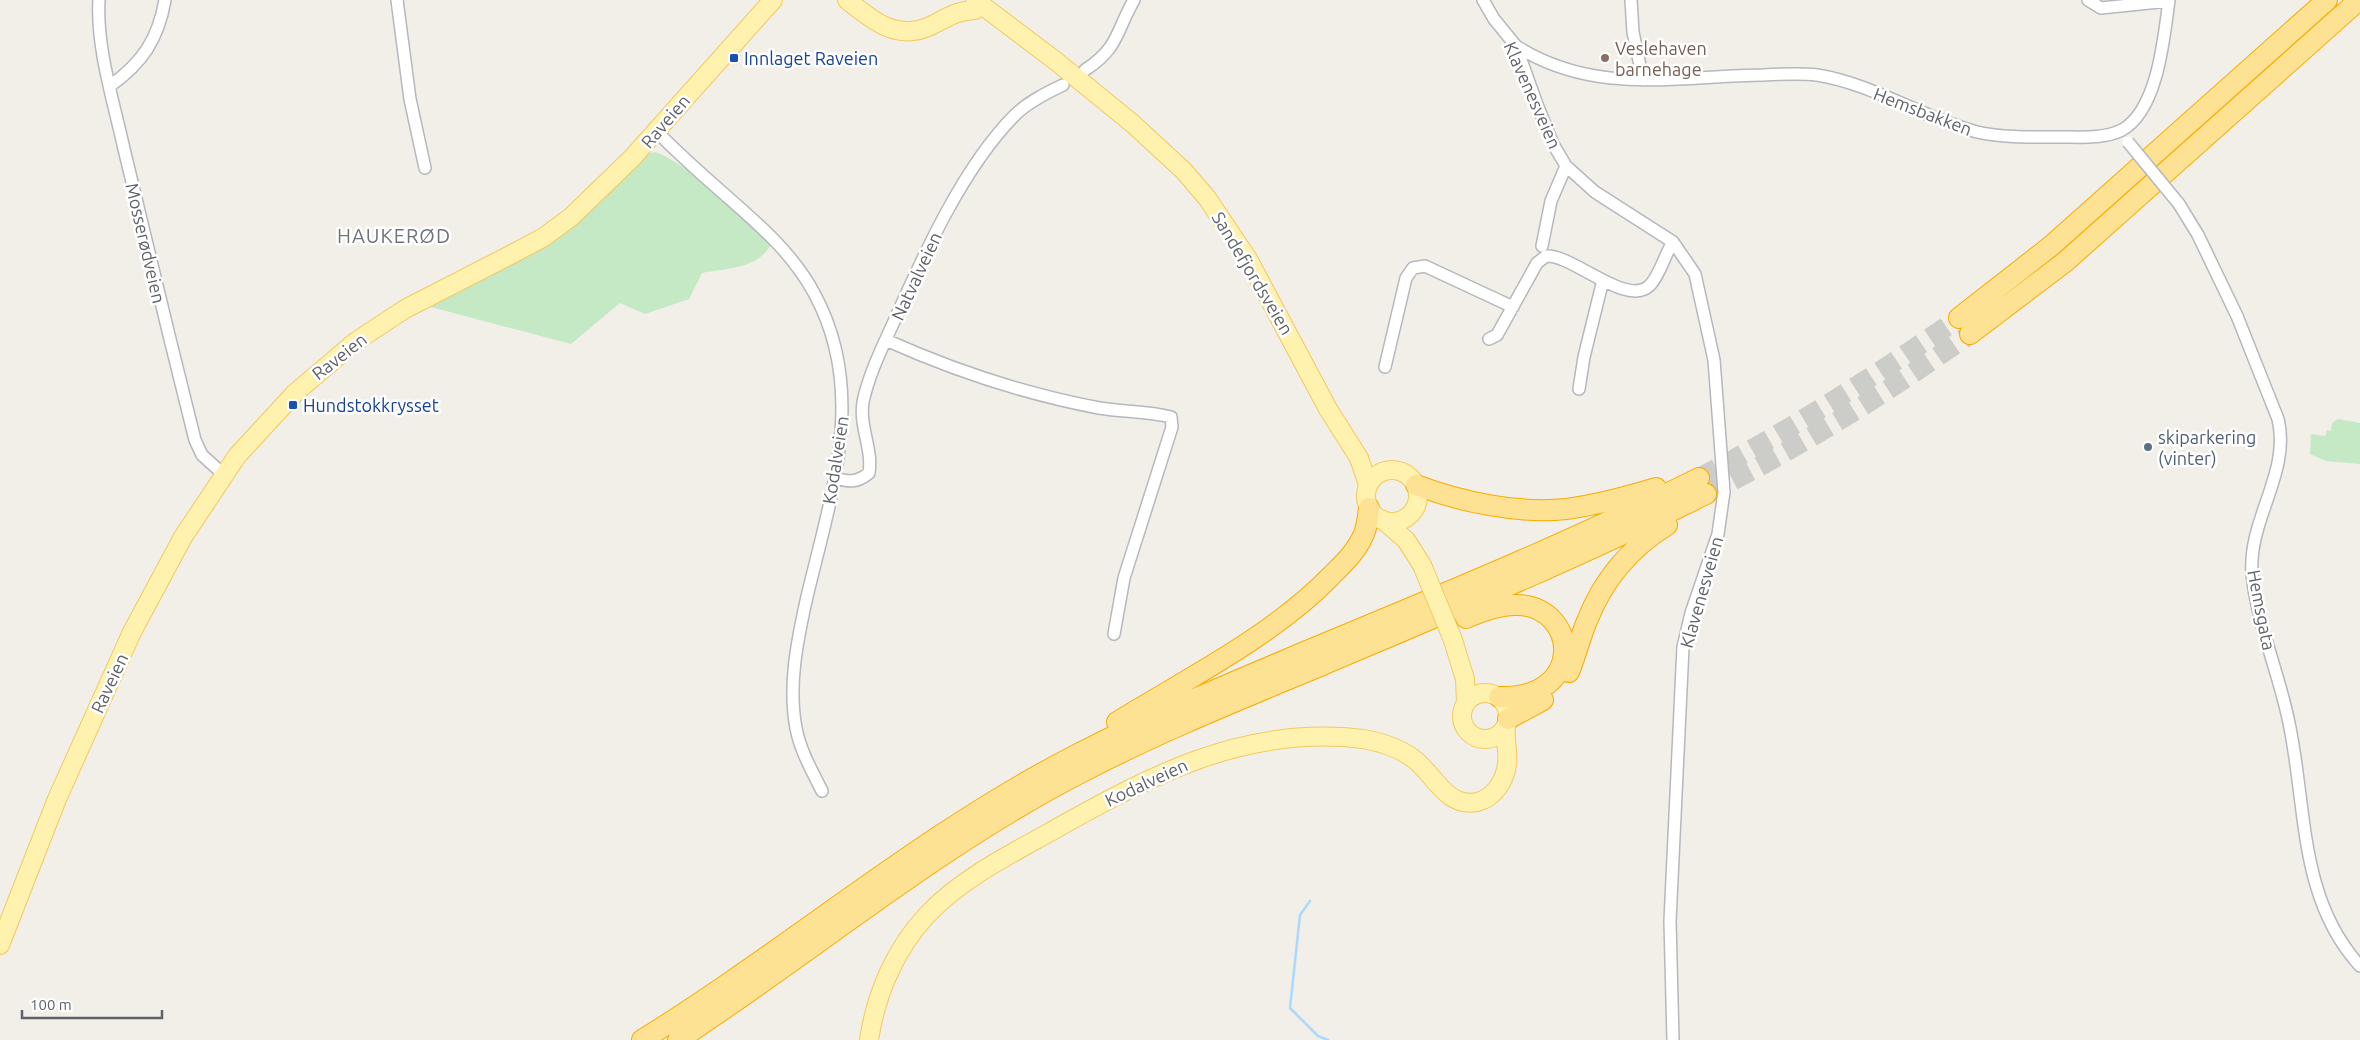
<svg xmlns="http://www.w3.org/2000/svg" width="2360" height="1040" font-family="Ubuntu,sans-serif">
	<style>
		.green { fill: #c5e8c5 }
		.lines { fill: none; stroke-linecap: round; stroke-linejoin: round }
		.stream { stroke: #aadaff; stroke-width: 2.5 }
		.motorway-tunnel { stroke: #ccccc8; stroke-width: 20; stroke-dasharray: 20 10; stroke-linecap: butt }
		.minor-casing { stroke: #b5b8bc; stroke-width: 14 }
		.primary-casing { stroke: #f2c960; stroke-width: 20 }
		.motorway-casing { stroke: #f9ab00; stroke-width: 22 }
		.minor { stroke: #fff; stroke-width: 11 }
		.primary { stroke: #fff2af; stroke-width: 18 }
		.motorway { stroke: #fde293; stroke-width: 20 }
		.minor-bridge-casing { stroke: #b5b8bc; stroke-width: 14; stroke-linecap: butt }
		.primary-bridge-casing { stroke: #f2c960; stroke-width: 20; stroke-linecap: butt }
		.minor-bridge { stroke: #fff; stroke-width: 11 }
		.primary-bridge { stroke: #fff2af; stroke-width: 18 }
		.transit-dot { fill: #1a4fb4; stroke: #fff; stroke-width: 2 }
		.education-dot { fill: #8d6e63; stroke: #fff; stroke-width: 2 }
		.service-dot { fill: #5c6f8a; stroke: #fff; stroke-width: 2 }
		.labels { text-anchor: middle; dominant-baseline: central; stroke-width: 5; stroke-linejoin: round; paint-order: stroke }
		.education-label { font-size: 18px; fill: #785e54; stroke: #fff; text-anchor: start }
		.transit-label { font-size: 18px; fill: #164399; stroke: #fff; text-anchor: start }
		.street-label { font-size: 18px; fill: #5f6368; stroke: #fff }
		.service-label { font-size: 18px; fill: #4e5e75; stroke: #fff; text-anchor: start }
		.quarter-label { font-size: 20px; letter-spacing: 1px; fill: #70757a; stroke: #fff }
	</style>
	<rect width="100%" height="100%" fill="#f1efe8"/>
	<!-- green -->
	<path class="green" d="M655,152C688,163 739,215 765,239L770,246C757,269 726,268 702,273L689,299L645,314L620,303L571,344L431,307L438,299C469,284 502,271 532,254C577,228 612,190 648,154Z
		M2338,419L2360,423V464L2326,461L2310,454L2311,434L2325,436L2327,430L2331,431L2332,423Z"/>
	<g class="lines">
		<!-- stream -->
		<path class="stream" d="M1310,901L1300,915L1290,1008L1318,1036L1328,1040"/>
		<!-- motorway-tunnel -->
		<path class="motorway-tunnel" d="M1699,478C1789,431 1875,376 1959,318
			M1706,494C1799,448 1885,394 1970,334"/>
		<defs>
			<path id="minor" d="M99,0C96,47 114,103 124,149C147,247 171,343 195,440L202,455L223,474
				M397,0L410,99L425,168
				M1483,0L1494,19L1516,46L1538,107L1553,144L1566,166L1595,192L1673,242L1695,274L1714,360L1724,492L1718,534L1691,613L1683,647L1670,921L1673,1040
				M1631,0L1633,32L1643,80
				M2088,0L2101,8L2169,1
				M1516,46C1595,96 1675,76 1763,75C1781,74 1799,73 1817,75C1874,84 1922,118 1977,132C2004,138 2033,137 2061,137C2080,137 2104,139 2122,130C2158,110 2164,37 2169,0
				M1085,70C1119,48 1116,31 1134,0
				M110,86C142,63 158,40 165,0
				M657,132C678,153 700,173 723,193C757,223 792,252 814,293C869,393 830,498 806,601C797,642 788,686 796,728C800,750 812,771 822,791
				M2179,204L2198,235L2237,316L2278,419C2291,472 2248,520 2252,573C2256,621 2280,676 2289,723C2307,807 2298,898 2360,966
				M1542,246L1551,201L1566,166
				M1489,339L1497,335L1537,263L1546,256C1572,254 1626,307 1649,286C1659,277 1665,254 1673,242
				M886,340C955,371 1025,394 1099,408C1123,412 1147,411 1171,417L1172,427L1124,578L1114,634
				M1385,367L1406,278L1413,268L1425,266L1513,307
				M1579,389L1584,357L1603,280
				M835,478C849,482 857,483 869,473C873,449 859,427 863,402C869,373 884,344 896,317C925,252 964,166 1015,115C1028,102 1046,93 1063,85"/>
			<path id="primary" d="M847,0C871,19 895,41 928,27C946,19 953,11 975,10
				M975,0L1057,62L1133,124L1184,171L1207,198L1248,259L1328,409L1359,458L1368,485
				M1366 496a26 26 0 1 1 52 0a26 26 0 1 1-52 0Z
				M1383,520L1406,540L1422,565
				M1453,640L1465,679L1466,702
				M1462 716a23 23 0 1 1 46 0a23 23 0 1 1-46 0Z
				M0,945L57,799L132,632L183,537L237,456L295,393L355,342L405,309L514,253L544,237L571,217L632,158L773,0
				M869,1040C876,994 895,949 927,915C959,881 1003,858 1043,836C1144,779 1242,724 1363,739C1381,742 1399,748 1414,759C1434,774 1446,808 1477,802C1494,798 1505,781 1507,764C1509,752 1504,739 1506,726"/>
			<path id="motorway" d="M1959,318L2051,246L2327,0
				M1970,334L2065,262L2359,0
				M1416,485C1461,502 1518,514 1566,509C1597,505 1626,497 1656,488
				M1466,618C1482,611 1500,604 1518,605C1579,607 1586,700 1499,697
				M1569,672C1576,655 1580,637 1587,621C1603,580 1630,548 1667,525
				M1508,719L1543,700
				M1117,722C1187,679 1274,635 1331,576C1342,565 1355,553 1362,538C1367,529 1368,518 1369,508
				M642,1040C789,949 922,834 1076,755C1151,716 1229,684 1307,651C1439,596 1571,542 1699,478
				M678,1040C814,951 939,845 1084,771C1161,731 1241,699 1320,666C1450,611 1580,557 1706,494"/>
		</defs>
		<!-- minor casing -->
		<use href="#minor" class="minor-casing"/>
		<!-- primary casing -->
		<use href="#primary" class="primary-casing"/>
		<!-- motorway casing -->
		<use href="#motorway" class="motorway-casing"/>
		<!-- minor -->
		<use href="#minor" class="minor"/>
		<!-- primary -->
		<use href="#primary" class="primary"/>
		<!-- motorway -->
		<use href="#motorway" class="motorway"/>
		<defs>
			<path id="minor-bridge" d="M2128,142L2179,204"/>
			<path id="primary-bridge" d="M1422,565L1453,640"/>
		</defs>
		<!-- minor-bridge casing -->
		<use href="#minor-bridge" class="minor-bridge-casing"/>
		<!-- primary-bridge casing -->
		<use href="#primary-bridge" class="primary-bridge-casing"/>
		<!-- minor-bridge -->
		<use href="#minor-bridge" class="minor-bridge"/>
		<!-- primary-bridge -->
		<use href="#primary-bridge" class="primary-bridge"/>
	</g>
	<!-- markers -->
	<g class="transit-dot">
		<rect x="729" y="53" width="10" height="10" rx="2.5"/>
		<rect x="288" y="400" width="10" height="10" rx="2.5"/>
	</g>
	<circle class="education-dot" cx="1605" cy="58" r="5"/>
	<circle class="service-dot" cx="2148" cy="447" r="5"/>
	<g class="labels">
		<!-- education labels -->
		<g class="education-label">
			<text x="1615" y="48">Veslehaven<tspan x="1615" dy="21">barnehage</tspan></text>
		</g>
		<!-- transit labels -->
		<g class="transit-label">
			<text x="744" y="58">Innlaget Raveien</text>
			<text x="303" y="405">Hundstokkrysset</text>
		</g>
		<!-- street labels -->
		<g class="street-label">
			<text transform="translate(1533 95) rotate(66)">Klavenesveien</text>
			<text transform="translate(1923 111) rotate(21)">Hemsbakken</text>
			<text transform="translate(665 121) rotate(-49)">Raveien</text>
			<text transform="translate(146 243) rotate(77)">Mosserødveien</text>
			<text transform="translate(1253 273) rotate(59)">Sandefjordsveien</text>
			<text transform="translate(916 276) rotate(-65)">Natvalveien</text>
			<text transform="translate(339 356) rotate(-38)">Raveien</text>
			<text transform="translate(835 460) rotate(-81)">Kodalveien</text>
			<text transform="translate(1701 592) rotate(-74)">Klavenesveien</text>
			<text transform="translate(2262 610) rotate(79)">Hemsgata</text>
			<text transform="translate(109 683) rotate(-65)">Raveien</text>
			<text transform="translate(1146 782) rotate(-25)">Kodalveien</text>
		</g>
		<!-- service labels -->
		<g class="service-label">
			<text x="2158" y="437">skiparkering<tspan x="2158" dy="21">(vinter)</tspan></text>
		</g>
		<!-- quarter labels -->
		<g class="quarter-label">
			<text x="394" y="235">HAUKERØD</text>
		</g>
	</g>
	<!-- scale -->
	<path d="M22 1010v8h140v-8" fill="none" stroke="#5f6368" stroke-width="2.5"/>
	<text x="30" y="1010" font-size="15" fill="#5f6368" stroke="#ffffff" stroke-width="4" paint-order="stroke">100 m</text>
</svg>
